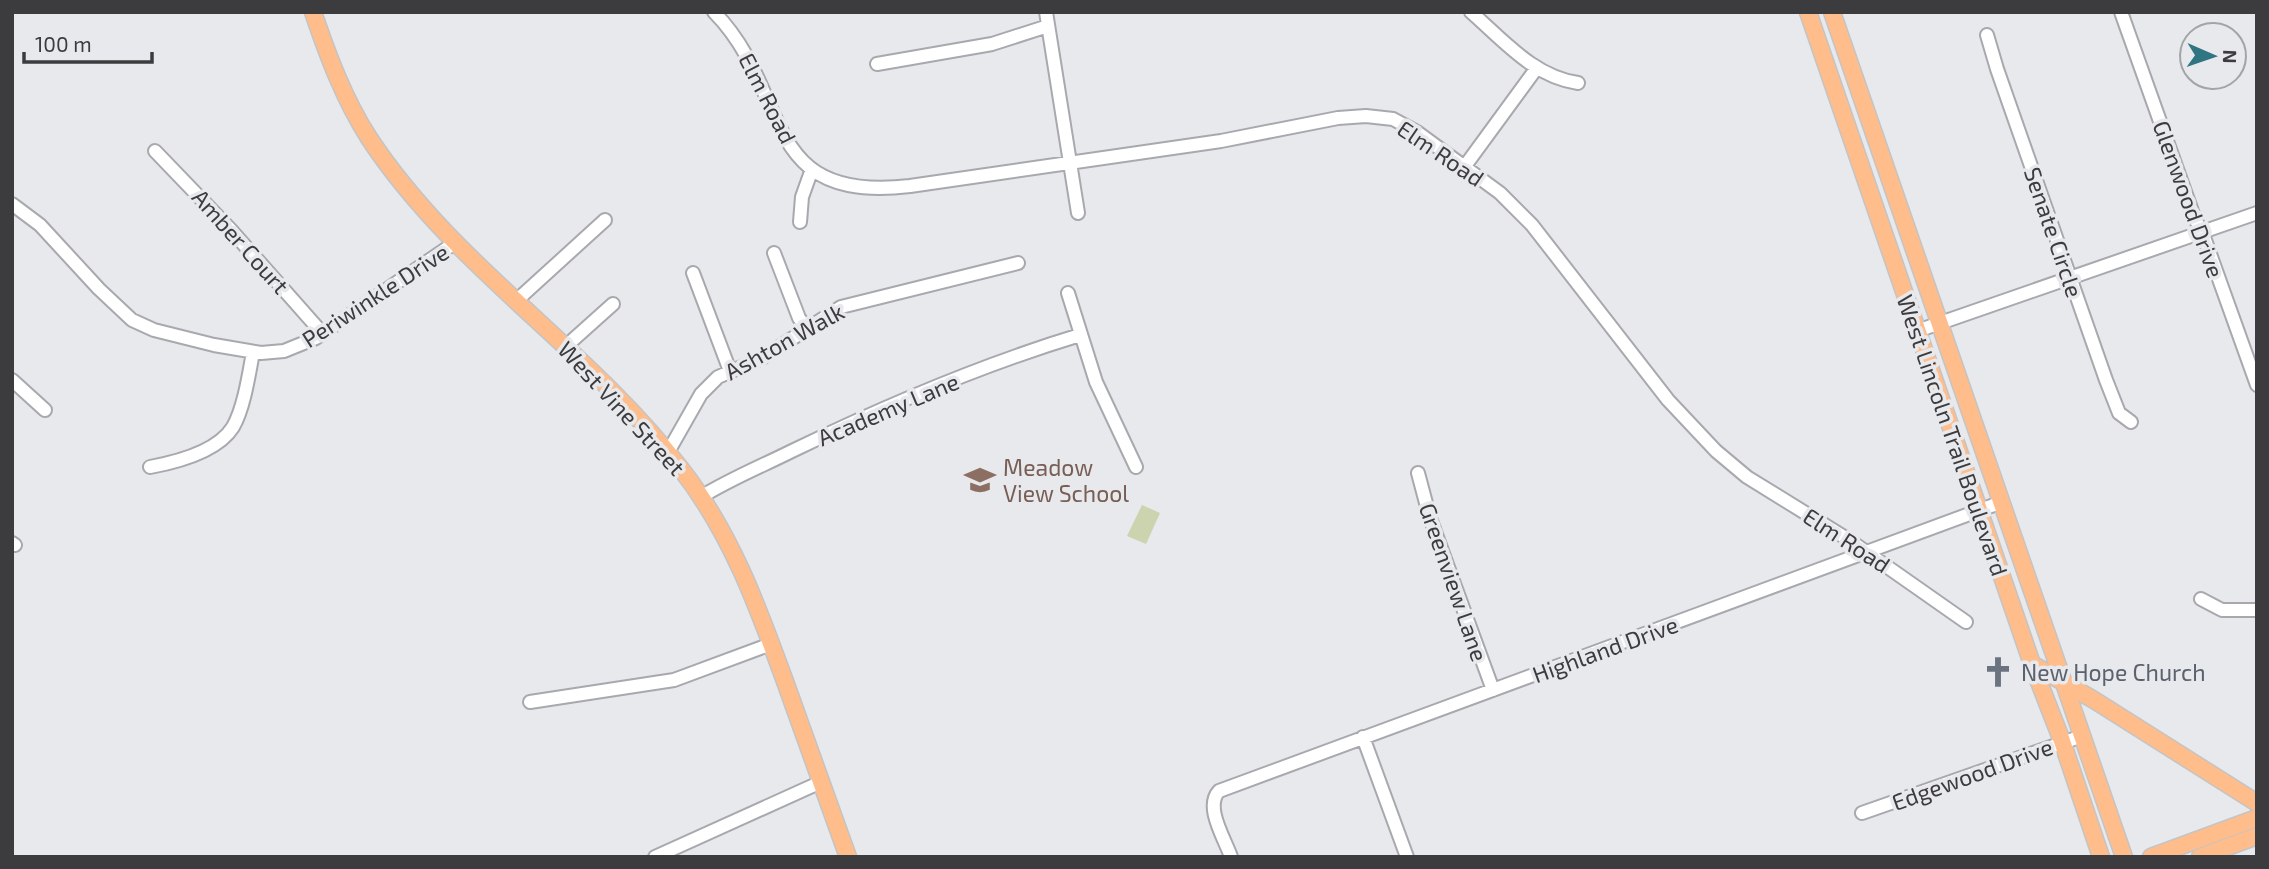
<svg xmlns="http://www.w3.org/2000/svg" width="2269" height="869" font-family="'Exo 2',sans-serif">
	<style>
		.green { fill: #cbd3af }
		.lines { fill: none; stroke-linecap: round; stroke-linejoin: round }
		.minor-casing { stroke: #a8a9ae; stroke-width: 16 }
		.major-casing { stroke: #c4c4c5; stroke-width: 19 }
		.minor { stroke: #fff; stroke-width: 12 }
		.major { stroke: #ffbd8b; stroke-width: 16 }
		.labels { text-anchor: middle; dominant-baseline: central; stroke-width: 7; stroke-linejoin: round; paint-order: stroke }
		.street-label { font-size: 23px; fill: #3c3c3e; stroke: #e7e9ed }
		.education-label { font-size: 23px; fill: #785e54; stroke: #e7e9ed; text-anchor: start }
		.worship-label { font-size: 23px; fill: #5b616d; stroke: #e7e9ed; text-anchor: start }
	</style>
	<rect width="100%" height="100%" fill="#e7e9ed"/>
	<!-- green -->
	<path class="green" d="M1142,505L1160,513L1146,544L1127,536Z"/>
	<g class="lines">
		<defs>
			<path id="minor" d="M714,12C793,92 757,204 910,186L1221,141L1338,118L1366,116L1393,119L1417,132L1500,193L1532,225L1668,400L1716,451L1747,477L1849,540L1966,622
				M1046,12L1078,213
				M1471,12C1503,40 1534,77 1578,83
				M2121,12L2193,214L2205,240L2257,385
				M1987,35L1997,69L2106,380L2119,413L2131,422
				M877,64L992,44L1048,26
				M155,151L231,230L323,334
				M1465,166L1536,69
				M12,204L40,225L99,289L132,320L154,330L214,345L261,353L284,351L316,338L456,242
				M800,222L802,197L812,169
				M774,253L799,318L807,329
				M693,273L730,371
				M1068,293L1096,382L1136,467
				M516,301L605,220
				M1917,331L2257,213
				M565,347L613,304
				M12,380L45,410
				M668,452L701,394L718,377L762,358L841,307L1018,263
				M150,467C177,462 218,451 233,427C244,408 249,374 253,352
				M1418,473L1430,518L1493,690
				M701,497C730,479 762,466 792,451C885,406 981,365 1080,335
				M12,543L15,545
				M2201,599L2222,610H2257
				M530,702L674,680L771,644
				M1363,737L1407,857
				M1862,813L2082,736
				M655,857L821,782
				M1231,857C1225,839 1204,807 1219,791L2002,502"/>
			<path id="major" d="M313,12C328,56 344,99 369,138C453,266 588,348 681,469C732,534 759,610 787,687C807,744 828,800 848,857
				M1808,12L2032,664L2062,741L2101,857
				M1832,12L2124,857
				M2032,664L2094,700L2257,803
				M2151,857L2257,818
				M2200,857L2257,836"/>
		</defs>
		<!-- minor casing -->
		<use href="#minor" class="minor-casing"/>
		<!-- major casing -->
		<use href="#major" class="major-casing"/>
		<!-- minor -->
		<use href="#minor" class="minor"/>
		<!-- major -->
		<use href="#major" class="major"/>
	</g>
	<!-- icons -->
	<defs>
		<symbol id="school-bare" viewBox="-9 -9 18 18"><path d="M0-5L7-2L0 1L-7-2ZM-4 1L0 2.5L4 1V4Q0 6-4 4Z" fill="#8d6e63" stroke="#e7e9ed" stroke-width="2.5" paint-order="stroke"/></symbol>
		<symbol id="church-bare" viewBox="-9 -9 18 18"><path d="M-1.2-6h2.4v3.5h3.3v2.4h-3.3V6h-2.4V-.1h-3.3v-2.4h3.3Z" fill="#6b7280" stroke="#e7e9ed" stroke-width="2.5" paint-order="stroke"/></symbol>
	</defs>
	<g fill-rule="evenodd">
		<use href="#school-bare" x="958" y="458" width="44" height="44"/>
		<use href="#church-bare" x="1976" y="650" width="44" height="44"/>
	</g>
	<g class="labels">
		<!-- street labels -->
		<g class="street-label">
			<text transform="translate(768 98) rotate(63)">Elm Road</text>
			<text transform="translate(1441 153) rotate(34)">Elm Road</text>
			<text transform="translate(2189 199) rotate(70)">Glenwood Drive</text>
			<text transform="translate(2054 232) rotate(71)">Senate Circle</text>
			<text transform="translate(241 241) rotate(48)">Amber Court</text>
			<text transform="translate(375 295) rotate(-33)">Periwinkle Drive</text>
			<text transform="translate(784 341) rotate(-29)">Ashton Walk</text>
			<text transform="translate(622 408) rotate(47)">West Vine Street</text>
			<text transform="translate(888 409) rotate(-23)">Academy Lane</text>
			<text transform="translate(1953 435) rotate(71)">West Lincoln Trail Boulevard</text>
			<text transform="translate(1847 540) rotate(33)">Elm Road</text>
			<text transform="translate(1454 582) rotate(71)">Greenview Lane</text>
			<text transform="translate(1605 649) rotate(-20)">Highland Drive</text>
			<text transform="translate(1972 774) rotate(-20)">Edgewood Drive</text>
		</g>
		<!-- education labels -->
		<g class="education-label">
			<text x="1003" y="467">Meadow<tspan x="1003" dy="26">View School</tspan></text>
		</g>
		<!-- worship labels -->
		<g class="worship-label">
			<text x="2021" y="672">New Hope Church</text>
		</g>
	</g>
	<!-- border -->
	<rect width="2269" height="869" fill="none" stroke="#3c3c3e" stroke-width="28"/>
	<!-- north arrow -->
	<g transform="translate(2213 56) rotate(92)"><circle r="33" fill="#e7e9ed" stroke="#a3a4a7" stroke-width="2"/>
	<path d="M0-5L12 26L0 18L-12 26Z" fill="#2f7582"/>
	<text y="-10" font-size="19" font-weight="bold" text-anchor="middle" fill="#3c3c3e">N</text>
	</g>
	<!-- scale -->
	<path d="M24 52v10h128v-10" fill="none" stroke="#3c3c3e" stroke-width="3.5"/>
	<text x="35" y="52" font-size="21" fill="#3c3c3e" stroke="#e7e9ed" stroke-width="5" paint-order="stroke">100 m</text>
</svg>
